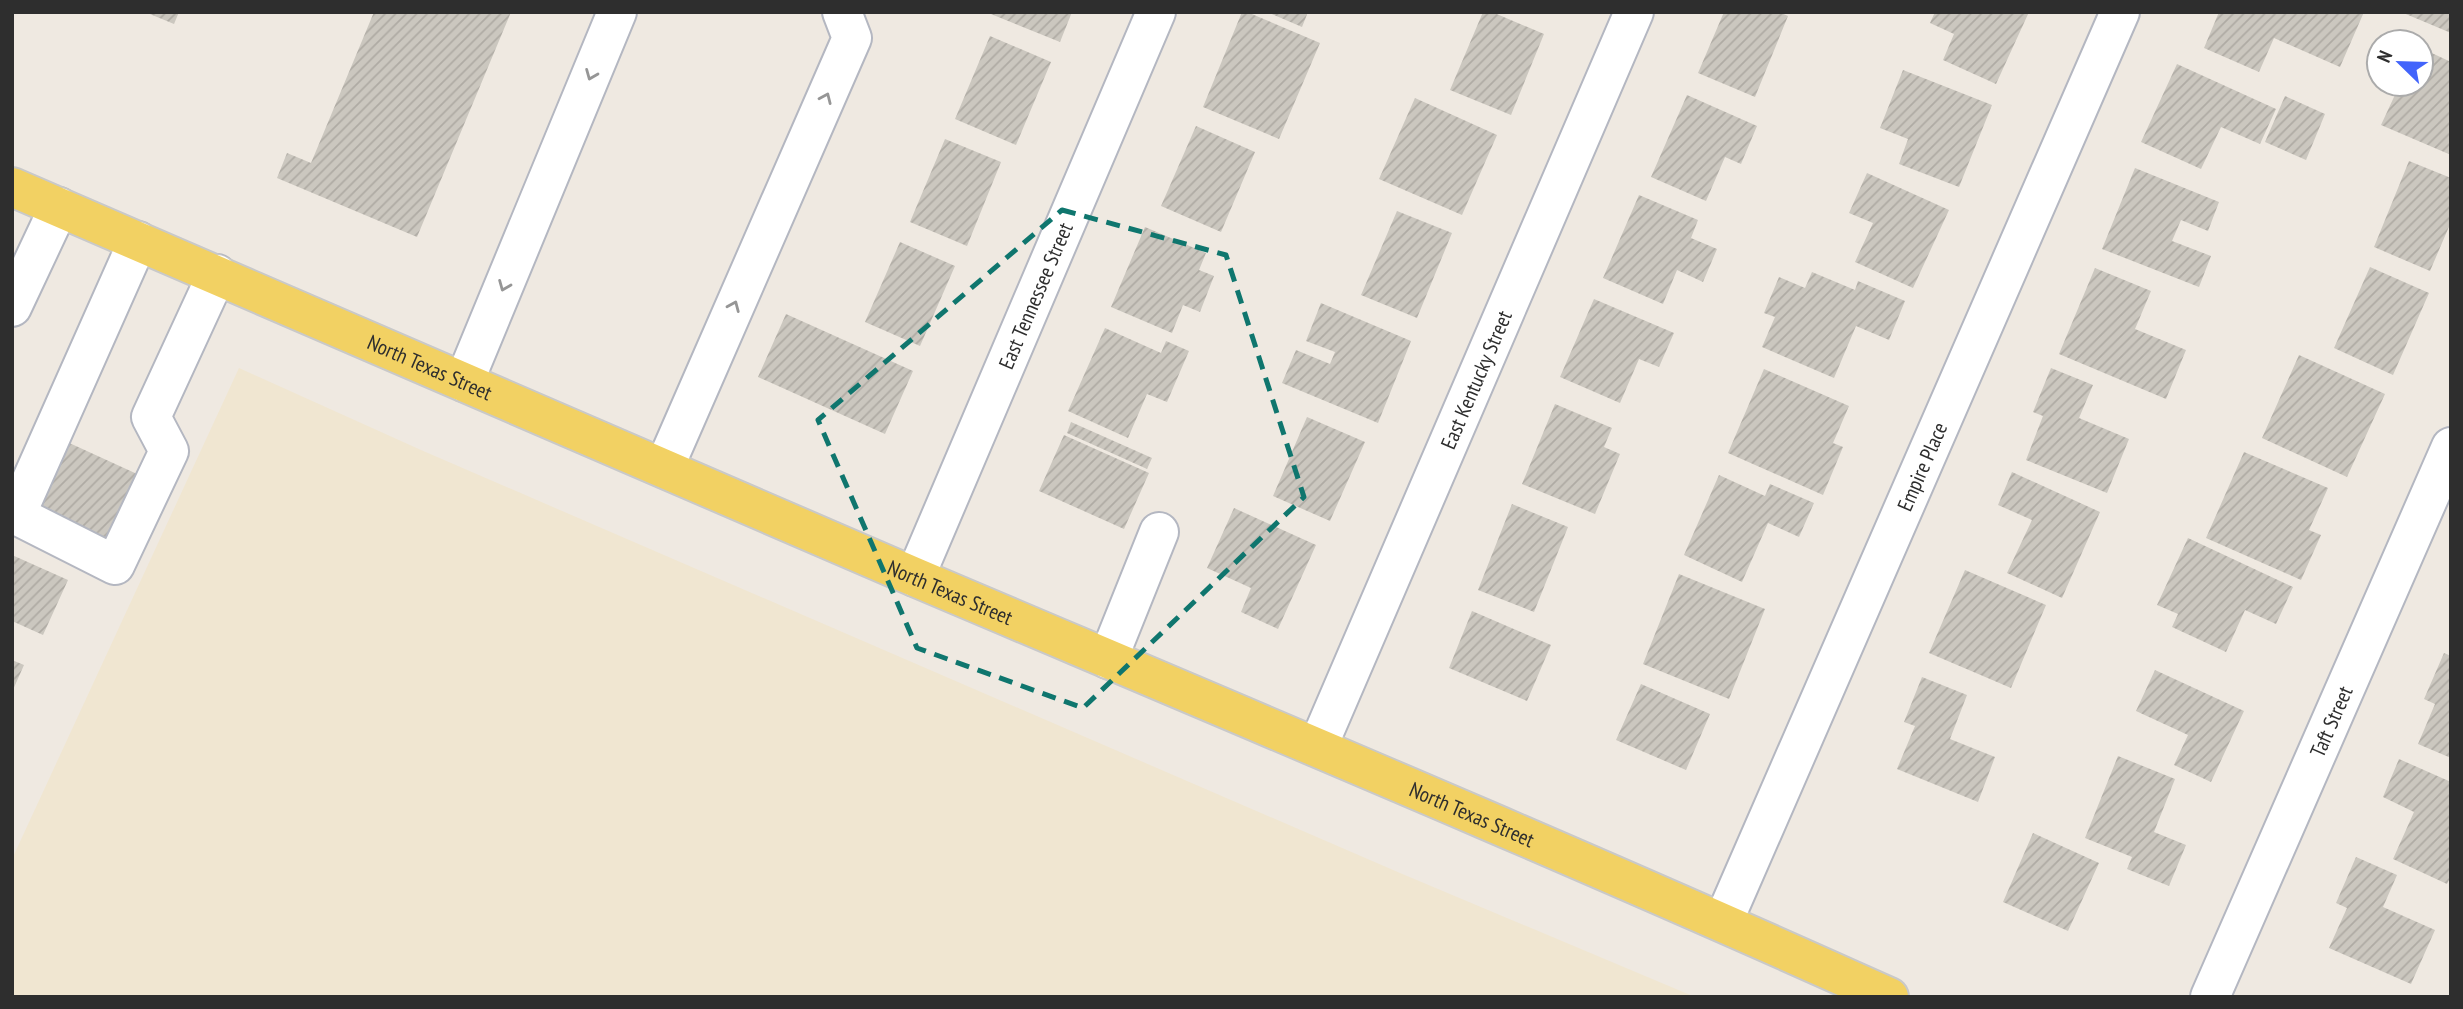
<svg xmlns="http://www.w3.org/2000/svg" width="2463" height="1009" font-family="'PT Sans Narrow',sans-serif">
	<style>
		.education { fill: #f0e6d1 }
		.building { fill: url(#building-hatch) }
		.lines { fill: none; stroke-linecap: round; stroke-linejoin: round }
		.minor-casing { stroke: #b4b7c1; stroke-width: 42 }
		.major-casing { stroke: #c9c9c9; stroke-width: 42 }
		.minor { stroke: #fff; stroke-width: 38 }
		.major { stroke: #f2d163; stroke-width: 38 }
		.oneway { stroke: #969696 }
		.marked { fill: none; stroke: #0f766e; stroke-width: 5; stroke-dasharray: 14 9; stroke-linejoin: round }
		.labels { text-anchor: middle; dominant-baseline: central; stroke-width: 7; stroke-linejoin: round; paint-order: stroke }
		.street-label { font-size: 21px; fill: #2e2e2e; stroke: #fff }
	</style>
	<defs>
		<pattern id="building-hatch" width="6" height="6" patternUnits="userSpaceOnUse" patternTransform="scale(1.75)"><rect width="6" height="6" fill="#cbc7bf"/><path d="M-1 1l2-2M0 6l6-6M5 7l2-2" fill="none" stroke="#afaba4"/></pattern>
	</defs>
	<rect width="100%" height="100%" fill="#efe9e1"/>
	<!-- education -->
	<path class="education" d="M239,368L421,450L1400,873L1695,997H12V859Z"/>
	<!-- building -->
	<path class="building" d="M145,12H179L174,24Z
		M374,12H511L417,237L277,178L287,153L311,163Z
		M986,12H1072L1060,42Z
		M1242,12H1247L1320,43L1279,139L1203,107Z
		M1267,12H1308L1302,27Z
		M1483,12H1492L1544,34L1511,115L1450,90Z
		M1724,12H1779L1788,16L1755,97L1698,73Z
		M1935,12H2029L1996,84L1943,60L1954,34L1930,23Z
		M2219,12H2364L2340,67L2274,38L2259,72L2204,48Z
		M2401,12H2451V33Z
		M990,36L1051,62L1016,145L955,119Z
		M2421,48L2451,62V155L2381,125L2400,84H2421Z
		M2177,64L2276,109L2260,144L2221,127L2201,169L2141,142Z
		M1903,70L1992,105L1959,187L1899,164L1908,139L1880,128Z
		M1687,95L1757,126L1741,164L1725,157L1706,201L1651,177Z
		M2285,96L2325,114L2306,160L2265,142Z
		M1415,98L1497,135L1462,215L1379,179Z
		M1196,126L1255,152L1221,232L1161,206Z
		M945,139L1001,162L967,246L910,222Z
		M2409,161L2451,178V222L2430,271L2374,247Z
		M2135,168L2219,202L2208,231L2181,220L2172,241L2211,256L2199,287L2102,249Z
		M1867,173L1949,210L1913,288L1855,262L1873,223L1849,213Z
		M1639,195L1698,220L1691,238L1717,249L1703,282L1677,270L1663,304L1603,278Z
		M1397,211L1452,233L1417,318L1361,295Z
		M1145,227L1206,253L1199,270L1214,276L1200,312L1183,305L1172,333L1111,307Z
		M900,242L955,266L920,346L865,322Z
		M2370,267L2429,293L2393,375L2334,348Z
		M2095,268L2151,291L2135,329L2186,350L2166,399L2059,354Z
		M1812,272L1855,290L1858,281L1905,301L1889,340L1856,326L1834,378L1762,347L1775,317L1764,313L1779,277L1805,288Z
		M1594,299L1674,333L1659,367L1639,359L1620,403L1560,377Z
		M1321,303L1411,341L1378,423L1282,383L1296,350L1330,364L1335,352L1306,341Z
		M786,314L913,371L885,434L758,377Z
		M1105,328L1161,353L1166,341L1189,351L1167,402L1147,394L1128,438L1068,411Z
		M2299,355L2385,394L2347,477L2262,438Z
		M2051,368L2093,385L2079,418L2129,439L2107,493L2026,460L2043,416L2033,412Z
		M1764,369L1849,406L1833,443L1843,447L1823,495L1728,453Z
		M1555,404L1612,428L1604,447L1620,454L1595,514L1522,484Z
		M1307,417L1365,442L1330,521L1273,496Z
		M1071,422L1152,458L1147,469L1067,433Z
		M1064,435L1149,473L1124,529L1039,491Z
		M65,441L148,479L114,551L32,512Z
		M2244,452L2328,488L2309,530L2321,535L2301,580L2206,538Z
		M2012,472L2100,512L2062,598L2007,573L2032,520L1998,505Z
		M1719,475L1765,496L1770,484L1814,503L1799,537L1768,523L1742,582L1684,555Z
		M1512,504L1568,527L1534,612L1478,590Z
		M1234,508L1316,545L1278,629L1241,612L1251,588L1207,568Z
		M2188,538L2293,587L2276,624L2245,610L2226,652L2172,627L2178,614L2157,605Z
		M12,555L68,580L43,635L12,621Z
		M1965,570L2046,605L2011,688L1929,653Z
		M1679,574L1765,609L1729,699L1643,664Z
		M1472,611L1551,645L1527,701L1449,668Z
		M2444,653L2451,656V758L2418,744L2435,704L2424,699Z
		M12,660L24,665L12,692Z
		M2155,670L2244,711L2211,782L2174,765L2188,735L2136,711Z
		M1922,677L1967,695L1950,739L1995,757L1978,802L1897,769L1915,726L1904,722Z
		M1641,684L1710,714L1686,770L1616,740Z
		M2118,756L2175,779L2154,832L2186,845L2169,886L2127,869L2132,857L2085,838Z
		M2399,759L2451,782V876L2447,884L2393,859L2414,812L2383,797Z
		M2033,833L2099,863L2068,931L2003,902Z
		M2356,857L2397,875L2383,907L2435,930L2411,984L2329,948L2347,908L2336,903Z"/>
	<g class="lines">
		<defs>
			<g id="minor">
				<path d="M138,241L16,515L115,565L169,451L151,417L217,274"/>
				<path d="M12,307L59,207"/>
				<path d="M464,382L617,12"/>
				<path d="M664,468L852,38L842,12"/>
				<path id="s1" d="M915,577L1156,12"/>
				<path d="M1108,659L1159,532"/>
				<path id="s2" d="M1318,746L1634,12"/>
				<path id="s3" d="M1723,922L2120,12"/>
				<path id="s4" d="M2210,997L2451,447"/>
			</g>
			<g id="major">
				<path id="s5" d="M12,187C315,315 615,449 917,578C1242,716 1567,852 1889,997"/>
			</g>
		</defs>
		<!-- minor casing -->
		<use href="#minor" class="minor-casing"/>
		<!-- major casing -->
		<use href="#major" class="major-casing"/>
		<!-- minor -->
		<use href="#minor" class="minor"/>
		<!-- major -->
		<use href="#major" class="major"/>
	</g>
	<!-- one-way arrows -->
	<defs><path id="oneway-chevron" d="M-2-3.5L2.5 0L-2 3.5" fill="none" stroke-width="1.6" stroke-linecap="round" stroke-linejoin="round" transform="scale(1.75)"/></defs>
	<g class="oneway">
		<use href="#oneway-chevron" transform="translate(591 75) rotate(112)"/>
		<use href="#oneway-chevron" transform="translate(826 98) rotate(-66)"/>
		<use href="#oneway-chevron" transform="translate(504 286) rotate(112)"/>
		<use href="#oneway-chevron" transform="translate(734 306) rotate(-67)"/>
	</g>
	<!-- marked area -->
	<path class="marked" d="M1062,210L1226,255L1304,497L1083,708L917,648L818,420Z"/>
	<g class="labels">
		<!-- street labels -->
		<g class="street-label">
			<text stroke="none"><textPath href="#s1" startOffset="306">East Tennessee Street</textPath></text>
			<text stroke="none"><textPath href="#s5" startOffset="455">North Texas Street</textPath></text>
			<text stroke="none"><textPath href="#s2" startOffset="399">East Kentucky Street</textPath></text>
			<text stroke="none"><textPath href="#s3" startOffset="497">Empire Place</textPath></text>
			<text stroke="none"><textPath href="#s5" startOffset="1022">North Texas Street</textPath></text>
			<text stroke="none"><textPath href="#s4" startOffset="301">Taft Street</textPath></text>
			<text stroke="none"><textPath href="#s5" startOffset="1589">North Texas Street</textPath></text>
		</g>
	</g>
	<!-- border -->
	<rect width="2463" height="1009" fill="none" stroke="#2e2e2e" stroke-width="28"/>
	<!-- north arrow -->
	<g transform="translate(2400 63) rotate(293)"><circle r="33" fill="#ffffff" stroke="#ababab" stroke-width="2"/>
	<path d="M0-5L12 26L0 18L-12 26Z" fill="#4264fb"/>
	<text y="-10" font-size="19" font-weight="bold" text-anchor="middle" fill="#2e2e2e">N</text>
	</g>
</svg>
